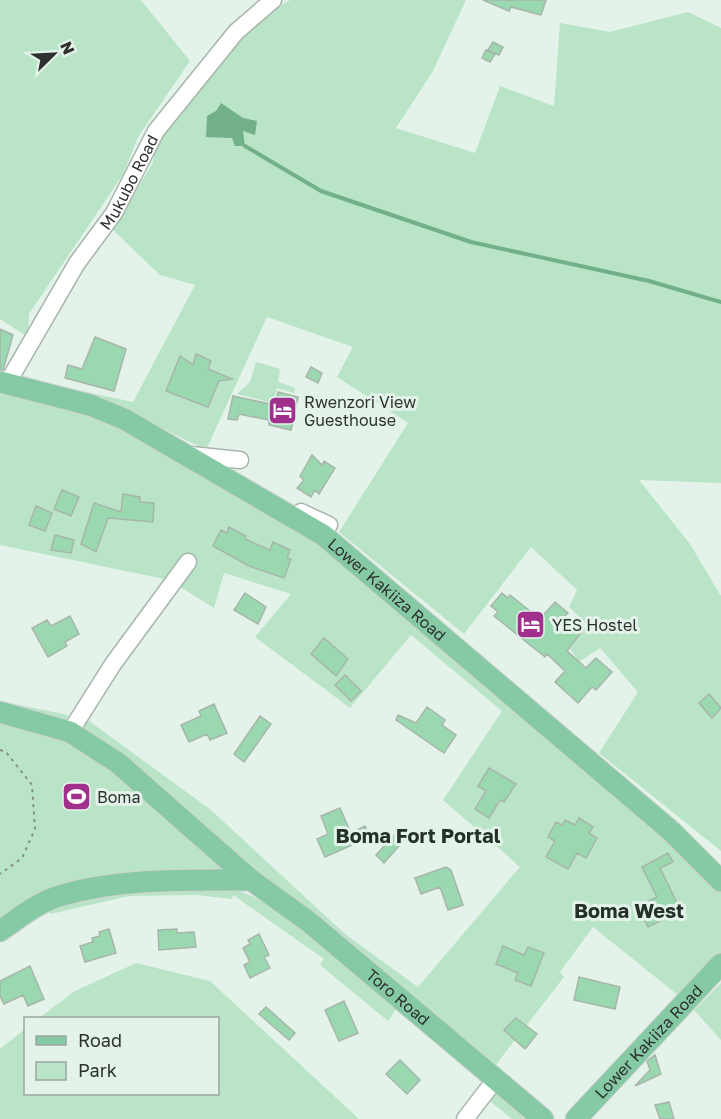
<svg xmlns="http://www.w3.org/2000/svg" width="721" height="1119" font-family="'Golos Text',sans-serif">
	<style>
		.green { fill: #bae4c8 }
		.water { fill: #72b089 }
		.lines { fill: none; stroke-linecap: round; stroke-linejoin: round }
		.stream { stroke: #72b089; stroke-width: 4 }
		.building { fill: #9ad9b0; stroke: #a7b5ab; stroke-width: 1.5 }
		.minor-casing { stroke: #a7b5ab; stroke-width: 19 }
		.major-casing { stroke: #d1d2d1; stroke-width: 23 }
		.path { stroke: #869089; stroke-width: 2; stroke-dasharray: 3 4.5; stroke-linecap: butt }
		.minor { stroke: #fff; stroke-width: 16 }
		.major { stroke: #86c9a5; stroke-width: 21 }
		.labels { text-anchor: middle; dominant-baseline: central; stroke-width: 6; stroke-linejoin: round; paint-order: stroke }
		.street-label { font-size: 16px; fill: #2d322e; stroke: #e4f3e9 }
		.poi-label { font-size: 16px; fill: #2d322e; stroke: #e4f3e9; text-anchor: start }
		.quarter-label { font-size: 20px; font-weight: bold; fill: #253028; stroke: #e4f3e9 }
	</style>
	<rect width="100%" height="100%" fill="#e4f3e9"/>
	<!-- green -->
	<path class="green" d="M0,0H141L190,61L138,137L124,173L29,314L28,337L0,319Z
		M290,0H466L433,71L396,128L475,153L500,86L554,106L560,23L610,32L688,12L721,28V483L639,480L690,544L721,596V851L599,753L638,692L600,648L579,662L570,649L587,624L569,607L577,590L531,547L464,634L339,532L408,423L337,377L353,347L267,317L206,450L126,410L30,380L133,402L195,285L160,275L113,230L153,162L155,141L254,21Z
		M256,362L280,369L278,382L295,388L294,393L277,388L272,403L237,394L250,382Z
		M0,389L94,411L331,548L523,708L721,891V954L679,996L593,927L560,972L564,977L491,1071L75,733L85,718L211,810L345,934L418,987L520,867L443,800L502,711L411,635L350,708L255,637L291,594L224,573L214,608L169,580L0,545Z
		M0,701L68,715L65,726L0,708Z
		M0,716L112,761L193,833L216,864L238,880L59,896L0,931Z
		M121,889H234C286,905 353,973 396,1009L388,1021L320,965L324,959L233,895L232,899L197,895L129,896L51,914L48,904Z
		M136,963L210,981L359,1119H0V1049L25,1029L26,1094H218V1018H39L75,991Z
		M721,983V1040L694,1010Z
		M497,1090L533,1119H512L490,1101Z"/>
	<!-- water -->
	<path class="water" d="M221,103L243,118L257,121L255,135L243,131L245,146H235L232,138L206,137L207,116L216,111Z"/>
	<g class="lines">
		<!-- stream -->
		<path class="stream" d="M245,146L321,191L471,242L649,281L721,302"/>
	</g>
	<!-- building -->
	<path class="building" d="M483,0H546L541,15L511,7L509,11Z
		M493,42L503,47L499,55L488,50Z
		M486,50L495,54L490,62L482,58Z
		M0,329L13,335L3,370H0Z
		M95,337L126,349L114,391L65,378L68,365L82,369Z
		M196,354L211,361L208,369L232,379L219,381L208,407L166,391L180,356L193,365Z
		M311,367L322,373L318,383L306,377Z
		M278,392L298,397L291,430L269,425V420L239,414L237,420L228,419L233,396L275,405Z
		M312,455L322,465L324,461L335,468L319,494L315,490L311,497L297,488L304,480L300,476Z
		M62,490L79,497L71,516L54,509Z
		M123,494L140,497V502L154,503L153,522L108,518L96,552L81,544L94,503L121,512Z
		M36,506L52,513L45,531L29,525Z
		M229,527L246,536L245,539L270,550L273,542L290,550L287,558L291,559L284,578L249,566L213,546L221,530L227,533Z
		M55,535L74,540L71,553L51,550Z
		M245,593L266,607L258,624L234,610Z
		M502,593L508,598L510,595L540,619L555,602L568,613L565,616L583,630L567,651L586,668L596,658L612,672L596,690L592,687L578,703L555,682L565,671L547,654L545,657L494,616L498,612L491,606Z
		M70,616L79,634L65,642L67,646L48,657L32,628L47,620L51,626Z
		M324,638L348,659L336,676L311,654Z
		M345,675L361,691L351,701L335,685Z
		M709,694L721,708L712,718L699,703Z
		M214,704L227,733L210,740L207,734L189,742L181,725L201,716L199,711Z
		M427,707L445,720L442,725L456,735L444,753L396,720L398,715L416,723Z
		M260,716L271,724L244,762L234,754Z
		M489,768L516,784L504,802L500,800L489,818L475,809L486,791L478,786Z
		M340,808L351,833L365,826L370,837L325,857L317,839L328,834L321,816Z
		M579,818L593,827L589,833L597,838L586,858L577,853L568,869L546,857L555,841L548,837L556,822L562,825L565,820L575,825Z
		M398,831L406,838L384,863L376,855Z
		M668,853L673,862L660,868L679,907L658,917L660,921L648,927L638,906L657,897L642,867Z
		M446,867L451,870L463,905L448,910L440,887L421,894L415,878Z
		M109,929L116,953L85,962L80,946L93,942L92,938L100,936L99,932Z
		M177,929V933L194,932L196,947L159,950L158,930Z
		M259,934L269,955L264,957L270,968L250,978L244,965L250,962L243,948L250,944L248,940Z
		M503,946L524,955L528,947L544,953L531,986L515,980L518,973L496,964Z
		M30,966L44,999L28,1006L23,995L4,1004L0,996V981Z
		M579,977L620,987L615,1009L574,1000Z
		M344,1001L358,1033L339,1041L325,1010Z
		M266,1007L295,1033L289,1040L259,1014Z
		M516,1018L537,1034L525,1049L504,1030Z
		M655,1055L661,1074L635,1086L650,1070L647,1061Z
		M400,1060L420,1080L407,1094L386,1074Z
		M669,1102L674,1119H660L655,1105Z"/>
	<g class="lines">
		<defs>
			<g id="minor">
				<path id="s1" d="M8,382L77,263L114,213L156,131L236,32L273,0"/>
				<path d="M191,455L240,460"/>
				<path d="M301,512L329,525"/>
				<path d="M70,732L113,664L188,562"/>
				<path d="M465,1119L495,1080"/>
			</g>
			<g id="major">
				<path id="s2" d="M0,382L90,405L124,419L323,535L671,831L721,881"/>
				<path id="s3" d="M0,712L70,732L118,763L251,880L309,922L543,1119"/>
				<path d="M0,931C19,918 37,903 59,896C119,878 188,880 251,880"/>
				<path id="s4" d="M576,1119L721,964"/>
			</g>
		</defs>
		<!-- minor casing -->
		<use href="#minor" class="minor-casing"/>
		<!-- major casing -->
		<use href="#major" class="major-casing"/>
		<!-- path -->
		<path class="path" d="M0,750L6,752L32,785L35,829L22,858L0,874"/>
		<!-- minor -->
		<use href="#minor" class="minor"/>
		<!-- major -->
		<use href="#major" class="major"/>
	</g>
	<!-- icons -->
	<defs>
		<symbol id="hotel-square" viewBox="-11 -11 22 22"><rect x="-9" y="-9" width="18" height="18" rx="4" fill="#a1308d" stroke="#e4f3e9"/><path d="M-6-4.5h1.5V1H6V5H4.5V3h-9V5H-6ZM-4 0a1.8 1.8 0 1 1 3.6 0ZM.5 0V-2.5h3Q6-2.5 6 0Z" fill="#fff"/></symbol>
		<symbol id="stadium-square" viewBox="-11 -11 22 22"><rect x="-9" y="-9" width="18" height="18" rx="4" fill="#a1308d" stroke="#e4f3e9"/><path d="M0-5a6.5 5 0 1 0 0 10a6.5 5 0 1 0 0-10ZM-3.5-1.8h7v3.6h-7Z" fill="#fff"/></symbol>
	</defs>
	<g fill-rule="evenodd">
		<use href="#hotel-square" x="266" y="394" width="33" height="33"/>
		<use href="#hotel-square" x="514" y="608" width="33" height="33"/>
		<use href="#stadium-square" x="60" y="780" width="33" height="33"/>
	</g>
	<g class="labels">
		<!-- street labels -->
		<g class="street-label">
			<text stroke="none"><textPath href="#s1" startOffset="234">Mukubo Road</textPath></text>
			<text stroke="none"><textPath href="#s2" startOffset="444">Lower Kakiiza Road</textPath></text>
			<text stroke="none"><textPath href="#s3" startOffset="495">Toro Road</textPath></text>
			<text stroke="none"><textPath href="#s4" startOffset="106">Lower Kakiiza Road</textPath></text>
		</g>
		<!-- poi labels -->
		<g class="poi-label">
			<text x="304" y="402">Rwenzori View<tspan x="304" dy="18">Guesthouse</tspan></text>
			<text x="552" y="625">YES Hostel</text>
			<text x="97" y="797">Boma</text>
		</g>
		<!-- quarter labels -->
		<g class="quarter-label">
			<text x="418" y="835">Boma Fort Portal</text>
			<text x="629" y="910">Boma West</text>
		</g>
	</g>
	<!-- legend -->
	<rect x="24" y="1017" width="195" height="78" fill="#e4f3e9" stroke="#9ba69e" stroke-width="1.5"/>
	<rect x="36" y="1036" width="30" height="9" fill="#86c9a5" stroke="#9ba69e" stroke-width="1.5"/>
	<text x="78" y="1047" font-size="18" fill="#2d322e">Road</text>
	<rect x="36" y="1062" width="30" height="18" fill="#bae4c8" stroke="#9ba69e" stroke-width="1.5"/>
	<text x="78" y="1077" font-size="18" fill="#2d322e">Park</text>
	<!-- north arrow -->
	<g transform="translate(54 54) rotate(66)" stroke="#e4f3e9" stroke-width="4.5" paint-order="stroke">
	<path d="M0-4.5L10 22L0 15L-10 22Z" fill="#2d322e"/>
	<text y="-9" font-size="16" font-weight="bold" text-anchor="middle" fill="#2d322e">N</text>
	</g>
</svg>
